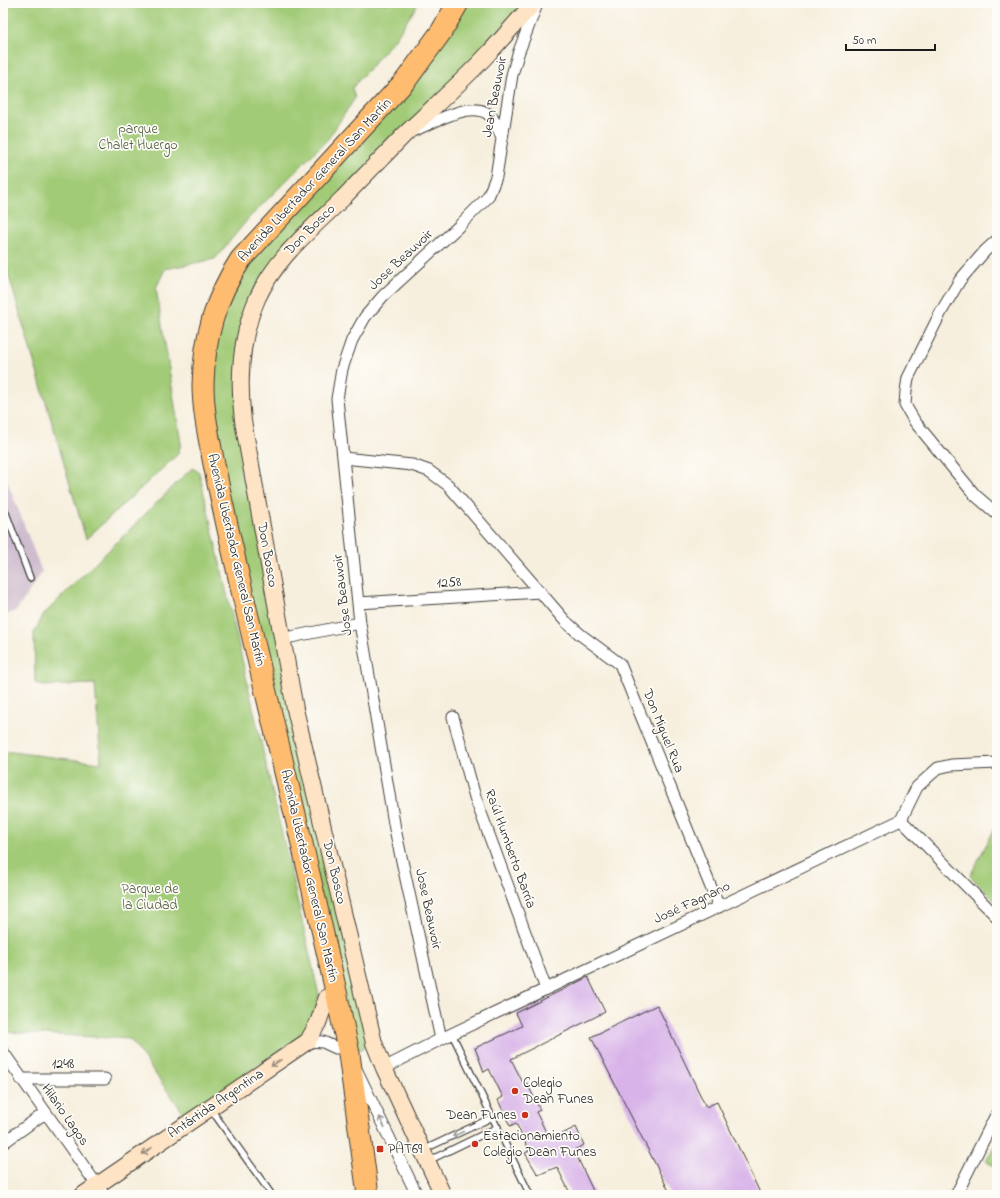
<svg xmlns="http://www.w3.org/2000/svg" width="1000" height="1198" font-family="'Indie Flower',sans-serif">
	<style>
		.industrial { fill: #cfbdcf }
		.green { fill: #a2cb77; stroke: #5f744a }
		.building { fill: #d8b3e9 }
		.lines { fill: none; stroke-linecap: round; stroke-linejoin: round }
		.lane-casing { stroke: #3d3c39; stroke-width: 8 }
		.street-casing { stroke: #3d3c39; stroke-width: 13 }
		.secondary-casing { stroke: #3d3c39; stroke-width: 18 }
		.highway-casing { stroke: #3d3c39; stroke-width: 23 }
		.lane { stroke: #fff; stroke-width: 5.5 }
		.street { stroke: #fff; stroke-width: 11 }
		.secondary { stroke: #fee4c5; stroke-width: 16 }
		.highway { stroke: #fdbc6f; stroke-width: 21 }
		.oneway { stroke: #988a79 }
		.oneway2 { stroke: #999 }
		.poi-dot { fill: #c8321e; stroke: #fdfcf7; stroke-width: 1.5 }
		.labels { text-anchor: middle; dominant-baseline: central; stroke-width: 3.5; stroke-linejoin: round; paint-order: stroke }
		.street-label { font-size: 14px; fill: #1c1c1c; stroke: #fdfcf7 }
		.park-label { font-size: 14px; fill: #4b593c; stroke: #fdfcf7 }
		.poi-label { font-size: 14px; fill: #1c1c1c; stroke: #fdfcf7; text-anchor: start }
	</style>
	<rect width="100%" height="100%" fill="#fdfcf7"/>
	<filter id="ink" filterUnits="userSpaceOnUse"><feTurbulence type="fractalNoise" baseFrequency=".025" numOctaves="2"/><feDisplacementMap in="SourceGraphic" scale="8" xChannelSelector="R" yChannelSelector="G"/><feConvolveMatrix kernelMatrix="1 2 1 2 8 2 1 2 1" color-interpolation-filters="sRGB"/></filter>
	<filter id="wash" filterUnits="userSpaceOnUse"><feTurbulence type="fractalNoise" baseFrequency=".012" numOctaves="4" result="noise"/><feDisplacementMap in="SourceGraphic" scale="16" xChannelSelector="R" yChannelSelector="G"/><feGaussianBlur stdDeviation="0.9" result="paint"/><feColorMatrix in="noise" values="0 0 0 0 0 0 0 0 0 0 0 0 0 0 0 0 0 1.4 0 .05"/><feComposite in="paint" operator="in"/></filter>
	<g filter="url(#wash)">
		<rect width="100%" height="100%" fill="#f7efde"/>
		<!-- industrial -->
		<path class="industrial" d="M3,470L42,572L17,610L3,617Z"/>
		<!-- green -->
		<path class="green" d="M3,3H419L394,40L352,88L355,98L328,139L248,219L215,259L165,269L156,288L181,443L178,454L86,539L3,256Z
			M458,3H534L270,275L240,375L281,639L374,1043L349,1054L207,432L218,304Z
			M192,468L199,472L319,995L314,1018L303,1035L185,1115L130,1039L4,1032L3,1030V751L101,763L95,684L43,686L35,683L34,633L43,615Z
			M997,824V903L970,876Z
			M997,1141V1169L986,1161Z"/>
		<g id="blocks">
			<!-- building -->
			<path class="building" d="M588,977L605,1012L511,1059L524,1085L527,1083L540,1110L536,1112L550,1140L576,1127L584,1145L574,1150L595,1195H571L557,1167L538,1175L525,1153L529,1151L516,1123L510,1126L498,1100L503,1097L489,1069L484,1072L475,1048L522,1026L516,1013Z
				M657,1005L706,1107L717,1102L761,1195H671L591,1037Z"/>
		</g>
	</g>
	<g filter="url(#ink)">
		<use href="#blocks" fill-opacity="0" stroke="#3d3c39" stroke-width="1"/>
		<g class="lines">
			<defs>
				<path id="lane" d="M3,505L30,578
					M452,1034L530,1195
					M210,1108L272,1195
					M423,1150L493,1117
					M428,1161L498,1127"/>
				<path id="street" d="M412,131C431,124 466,103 485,112C494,116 498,129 502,138
					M997,240L985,251L960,280L941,312L908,378L906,391L905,405L915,422L975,495L997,514
					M343,458L412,465L429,471L448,485L566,622L581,635L620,664L719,907
					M358,603L541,592
					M281,639L360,623
					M453,717L475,797L546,989
					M901,820L997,917
					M441,1039L395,829L360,623L337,399L342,369L352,340L365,317L383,296L459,226L488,197L496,177L512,75L518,54L537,4
					M308,1041L323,1042L336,1048
					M3,1052L104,1195
					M384,1068L441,1039L901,820L917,787L938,768L951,765L997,763
					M357,1071L417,1195
					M21,1079H105
					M3,1143L45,1113
					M956,1195L997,1113"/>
				<path id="secondary" d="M83,1195L308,1041L318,1023L327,997
					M443,1195L384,1068L374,1043L295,709L243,421C238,379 240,338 257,299C276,257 311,230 343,198C363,177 384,156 404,135C432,108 461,83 487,55C503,38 518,20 534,3"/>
				<path id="highway" d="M368,1195L349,1054L337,996C307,860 273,724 241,587C232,546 222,505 214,464C209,438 203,411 203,385C204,338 215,298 241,259L406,80L441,32L458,3"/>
			</defs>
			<!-- lane casing -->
			<use href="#lane" class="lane-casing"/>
			<!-- street casing -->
			<use href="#street" class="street-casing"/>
			<!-- secondary casing -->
			<use href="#secondary" class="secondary-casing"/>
			<!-- highway casing -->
			<use href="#highway" class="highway-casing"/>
			<!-- lane -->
			<use href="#lane" class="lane"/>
			<!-- street -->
			<use href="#street" class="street"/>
			<!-- secondary -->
			<use href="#secondary" class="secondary"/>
			<!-- highway -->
			<use href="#highway" class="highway"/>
		</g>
		<!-- one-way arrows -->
		<defs><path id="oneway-shaft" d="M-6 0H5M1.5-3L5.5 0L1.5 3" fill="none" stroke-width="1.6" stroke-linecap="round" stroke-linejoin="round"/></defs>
		<g class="oneway">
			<use href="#oneway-shaft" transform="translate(276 1063) rotate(146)"/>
			<use href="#oneway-shaft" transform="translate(147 1151) rotate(146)"/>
		</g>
		<g class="oneway2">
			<use href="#oneway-shaft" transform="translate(382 1122) rotate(-116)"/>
			<use href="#oneway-shaft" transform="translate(458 1134) rotate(155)"/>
		</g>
	</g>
	<!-- markers -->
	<g class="poi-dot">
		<circle cx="515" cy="1091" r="4"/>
		<circle cx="525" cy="1115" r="4"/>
		<circle cx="475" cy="1144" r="4"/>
		<rect x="376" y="1145" width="8" height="8" rx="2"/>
	</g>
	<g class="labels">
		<!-- street labels -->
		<g class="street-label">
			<text transform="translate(495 97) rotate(-79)">Jean Beauvoir</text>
			<text transform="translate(315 180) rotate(-47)">Avenida Libertador General San Martín</text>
			<text transform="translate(310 230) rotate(-45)">Don Bosco</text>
			<text transform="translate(401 260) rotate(-43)">Jose Beauvoir</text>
			<text transform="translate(267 555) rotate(80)">Don Bosco</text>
			<text transform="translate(236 560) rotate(77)">Avenida Libertador General San Martín</text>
			<text transform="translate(449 583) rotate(-3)">1258</text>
			<text transform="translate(343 595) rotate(-97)">Jose Beauvoir</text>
			<text transform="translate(663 731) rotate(68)">Don Miguel Rua</text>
			<text transform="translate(510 849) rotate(70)">Raúl Humberto Barría</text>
			<text transform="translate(334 872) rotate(77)">Don Bosco</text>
			<text transform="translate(309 876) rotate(77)">Avenida Libertador General San Martín</text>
			<text transform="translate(692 903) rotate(-25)">José Fagnano</text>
			<text transform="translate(428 909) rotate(78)">Jose Beauvoir</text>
			<text x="63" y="1064">1248</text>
			<text transform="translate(216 1104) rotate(-34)">Antártida Argentina</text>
			<text transform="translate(65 1115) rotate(55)">Hilario Lagos</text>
		</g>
		<!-- park labels -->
		<g class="park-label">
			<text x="138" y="129">parque<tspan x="138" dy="16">Chalet Huergo</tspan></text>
			<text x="150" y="889">Parque de<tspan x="150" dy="16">la Ciudad</tspan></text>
		</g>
		<!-- poi labels -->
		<g class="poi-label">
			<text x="523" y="1083">Colegio<tspan x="523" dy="16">Dean Funes</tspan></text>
			<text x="517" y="1115" text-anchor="end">Dean Funes</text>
			<text x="483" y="1136">Estacionamiento<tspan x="483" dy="16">Colegio Dean Funes</tspan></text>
			<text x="388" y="1149">PAT69</text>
		</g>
	</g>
	<!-- margin -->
	<rect width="1000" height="1198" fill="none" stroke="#fdfcf7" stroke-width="16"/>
	<!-- scale -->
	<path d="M846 44v6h89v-6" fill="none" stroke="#1c1c1c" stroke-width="2"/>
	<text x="852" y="44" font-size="12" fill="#1c1c1c" stroke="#fdfcf7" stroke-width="3" paint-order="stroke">50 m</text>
</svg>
